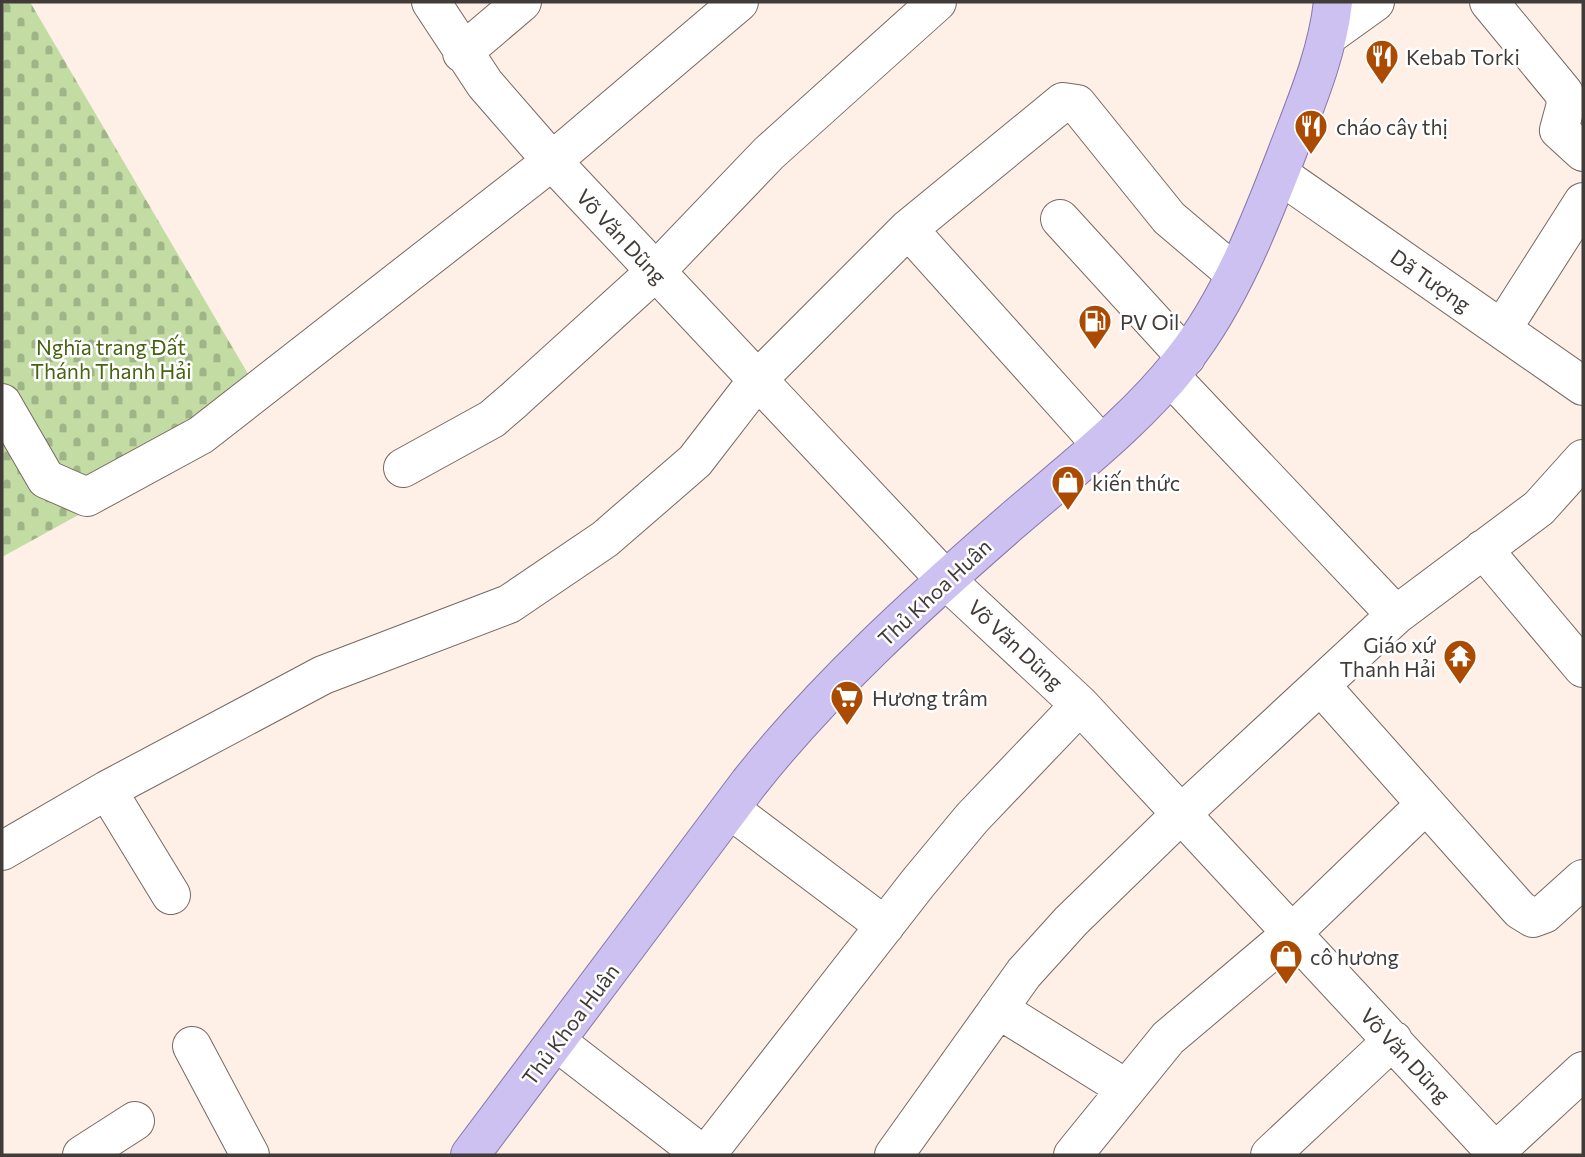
<svg xmlns="http://www.w3.org/2000/svg" width="1585" height="1157" font-family="Commissioner,sans-serif">
	<style>
		.cemetery { fill: url(#cemetery-stones) }
		.lines { fill: none; stroke-linecap: round; stroke-linejoin: round }
		.minor-casing { stroke: #756962; stroke-width: 40 }
		.major-casing { stroke: #8677aa; stroke-width: 40 }
		.minor { stroke: #fff; stroke-width: 38 }
		.major { stroke: #cdc1f1; stroke-width: 38 }
		.labels { text-anchor: middle; dominant-baseline: central; stroke-width: 5; stroke-linejoin: round; paint-order: stroke }
		.poi-label { font-size: 21px; fill: #413c39; stroke: #fff; text-anchor: start }
		.street-label { font-size: 21px; fill: #413c39; stroke: #fff }
		.park-label { font-size: 21px; fill: #456311; stroke: #fff }
	</style>
	<defs>
		<pattern id="cemetery-stones" width="16" height="16" patternUnits="userSpaceOnUse" patternTransform="scale(1.75)"><rect width="16" height="16" fill="#c2dca4"/><path d="M2 7V4a2 2 0 0 1 4 0v3zM10 15v-3a2 2 0 0 1 4 0v3z" fill="#9fb487"/></pattern>
	</defs>
	<rect width="100%" height="100%" fill="#feefe7"/>
	<!-- cemetery -->
	<path class="cemetery" d="M2,2H30L258,391L102,502L2,557Z"/>
	<g class="lines">
		<defs>
			<path id="minor" d="M431,2L485,84L552,161L945,579L1080,705L1498,1155
				M1489,2L1564,93L1566,104L1559,130L1583,152
				M1329,35L1375,2
				M462,53L522,2
				M1279,174L1583,386
				M1060,219L1186,357
				M908,229L1101,444
				M1502,329L1583,202
				M1170,376L1396,615
				M2,403L46,479L87,497L201,435L552,161L739,2
				M403,468L492,419L514,400L655,272L769,153L937,2
				M1483,549L1583,668
				M1321,686L1520,910L1533,918L1544,914L1583,879
				M107,790L171,895
				M731,810L885,926
				M2,851L107,790L323,675L509,604L605,539L695,461L759,378L908,229L1063,102L1077,104L1169,218L1235,274
				M998,1009L1125,1088
				M557,1042L703,1155
				M192,1046L250,1155
				M82,1155L135,1121
				M706,1155L918,883L972,818L1080,705
				M894,1155L1024,973L1071,921L1181,814L1396,615L1539,508L1583,459
				M1073,1155L1168,1038L1291,934L1426,804
				M1270,1155L1393,1040
				M1492,1155L1583,1071"/>
			<path id="major" d="M470,1155L749,783C825,687 918,603 1011,522C1070,471 1135,422 1183,360C1230,300 1260,223 1287,153C1306,103 1327,55 1333,2"/>
		</defs>
		<!-- minor casing -->
		<use href="#minor" class="minor-casing"/>
		<!-- major casing -->
		<use href="#major" class="major-casing"/>
		<!-- minor -->
		<use href="#minor" class="minor"/>
		<!-- major -->
		<use href="#major" class="major"/>
	</g>
	<!-- icons -->
	<defs>
		<symbol id="restaurant-pin" viewBox="-11 -11 22 30"><path d="M0 17L-7.5 6A9.5 9.5 0 1 1 7.5 6Z" fill="#ab4b02" stroke="#fff"/><path d="M-5-6h1v4h1v-4h1v4h1v-4h1v5L-1.5 .5V6h-2V.5L-5-1ZM5-6V6H3V1.5H1.5Q1.5-4 5-6Z" fill="#fff"/></symbol>
		<symbol id="fuel-pin" viewBox="-11 -11 22 30"><path d="M0 17L-7.5 6A9.5 9.5 0 1 1 7.5 6Z" fill="#ab4b02" stroke="#fff"/><path d="M-5.5-6h7V0h2V4h1.3V-2.5L3-4.5l.8-.8L6-3V5H2.5V1h-1V6h-7ZM-4.2-4.7v3.2H.2V-4.7Z" fill="#fff"/></symbol>
		<symbol id="shop-pin" viewBox="-11 -11 22 30"><path d="M0 17L-7.5 6A9.5 9.5 0 1 1 7.5 6Z" fill="#ab4b02" stroke="#fff"/><path d="M-5-2.5h2.3a2.7 3.5 0 0 1 5.4 0H5L5.5 6h-11ZM-1.5-2.5h3a1.5 2.3 0 0 0-3 0Z" fill="#fff"/></symbol>
		<symbol id="temple-pin" viewBox="-11 -11 22 30"><path d="M0 17L-7.5 6A9.5 9.5 0 1 1 7.5 6Z" fill="#ab4b02" stroke="#fff"/><path d="M0-6L5-2H3V0L6.5 2.5H4V6H1.5V3h-3V6H-4V2.5H-6.5L-3 0V-2H-5Z" fill="#fff"/></symbol>
		<symbol id="supermarket-pin" viewBox="-11 -11 22 30"><path d="M0 17L-7.5 6A9.5 9.5 0 1 1 7.5 6Z" fill="#ab4b02" stroke="#fff"/><path d="M-6-5.5h2.5l.6 2H6L4.5 2H-2.5L-4.4-4H-6ZM-1.5 3.2a1.3 1.3 0 1 0 .1 0ZM3 3.2a1.3 1.3 0 1 0 .1 0Z" fill="#fff"/></symbol>
	</defs>
	<g fill-rule="evenodd">
		<use href="#restaurant-pin" x="1363" y="37" width="38" height="52"/>
		<use href="#restaurant-pin" x="1292" y="107" width="38" height="52"/>
		<use href="#fuel-pin" x="1076" y="302" width="38" height="52"/>
		<use href="#shop-pin" x="1049" y="463" width="38" height="52"/>
		<use href="#temple-pin" x="1441" y="637" width="38" height="52"/>
		<use href="#supermarket-pin" x="828" y="678" width="38" height="52"/>
		<use href="#shop-pin" x="1267" y="937" width="38" height="52"/>
	</g>
	<g class="labels">
		<!-- poi labels -->
		<g class="poi-label">
			<text x="1406" y="56">Kebab Torki</text>
			<text x="1336" y="126">cháo cây thị</text>
			<text x="1120" y="321">PV Oil</text>
			<text x="1092" y="482">kiến thức</text>
			<text x="1436" y="644" text-anchor="end">Giáo xứ<tspan x="1436" dy="24">Thanh Hải</tspan></text>
			<text x="872" y="697">Hương trâm</text>
			<text x="1310" y="956">cô hương</text>
		</g>
		<!-- street labels -->
		<g class="street-label">
			<text transform="translate(622 236) rotate(47)">Võ Văn Dũng</text>
			<text transform="translate(1431 280) rotate(35)">Dã Tượng</text>
			<text transform="translate(934 592) rotate(-43)">Thủ Khoa Huân</text>
			<text transform="translate(1016 644) rotate(43)">Võ Văn Dũng</text>
			<text transform="translate(570 1024) rotate(-53)">Thủ Khoa Huân</text>
			<text transform="translate(1406 1055) rotate(47)">Võ Văn Dũng</text>
		</g>
		<!-- park labels -->
		<g class="park-label">
			<text x="111" y="346">Nghĩa trang Đất<tspan x="111" dy="24">Thánh Thanh Hải</tspan></text>
		</g>
	</g>
	<!-- border -->
	<rect width="1585" height="1157" fill="none" stroke="#413c39" stroke-width="7"/>
</svg>
